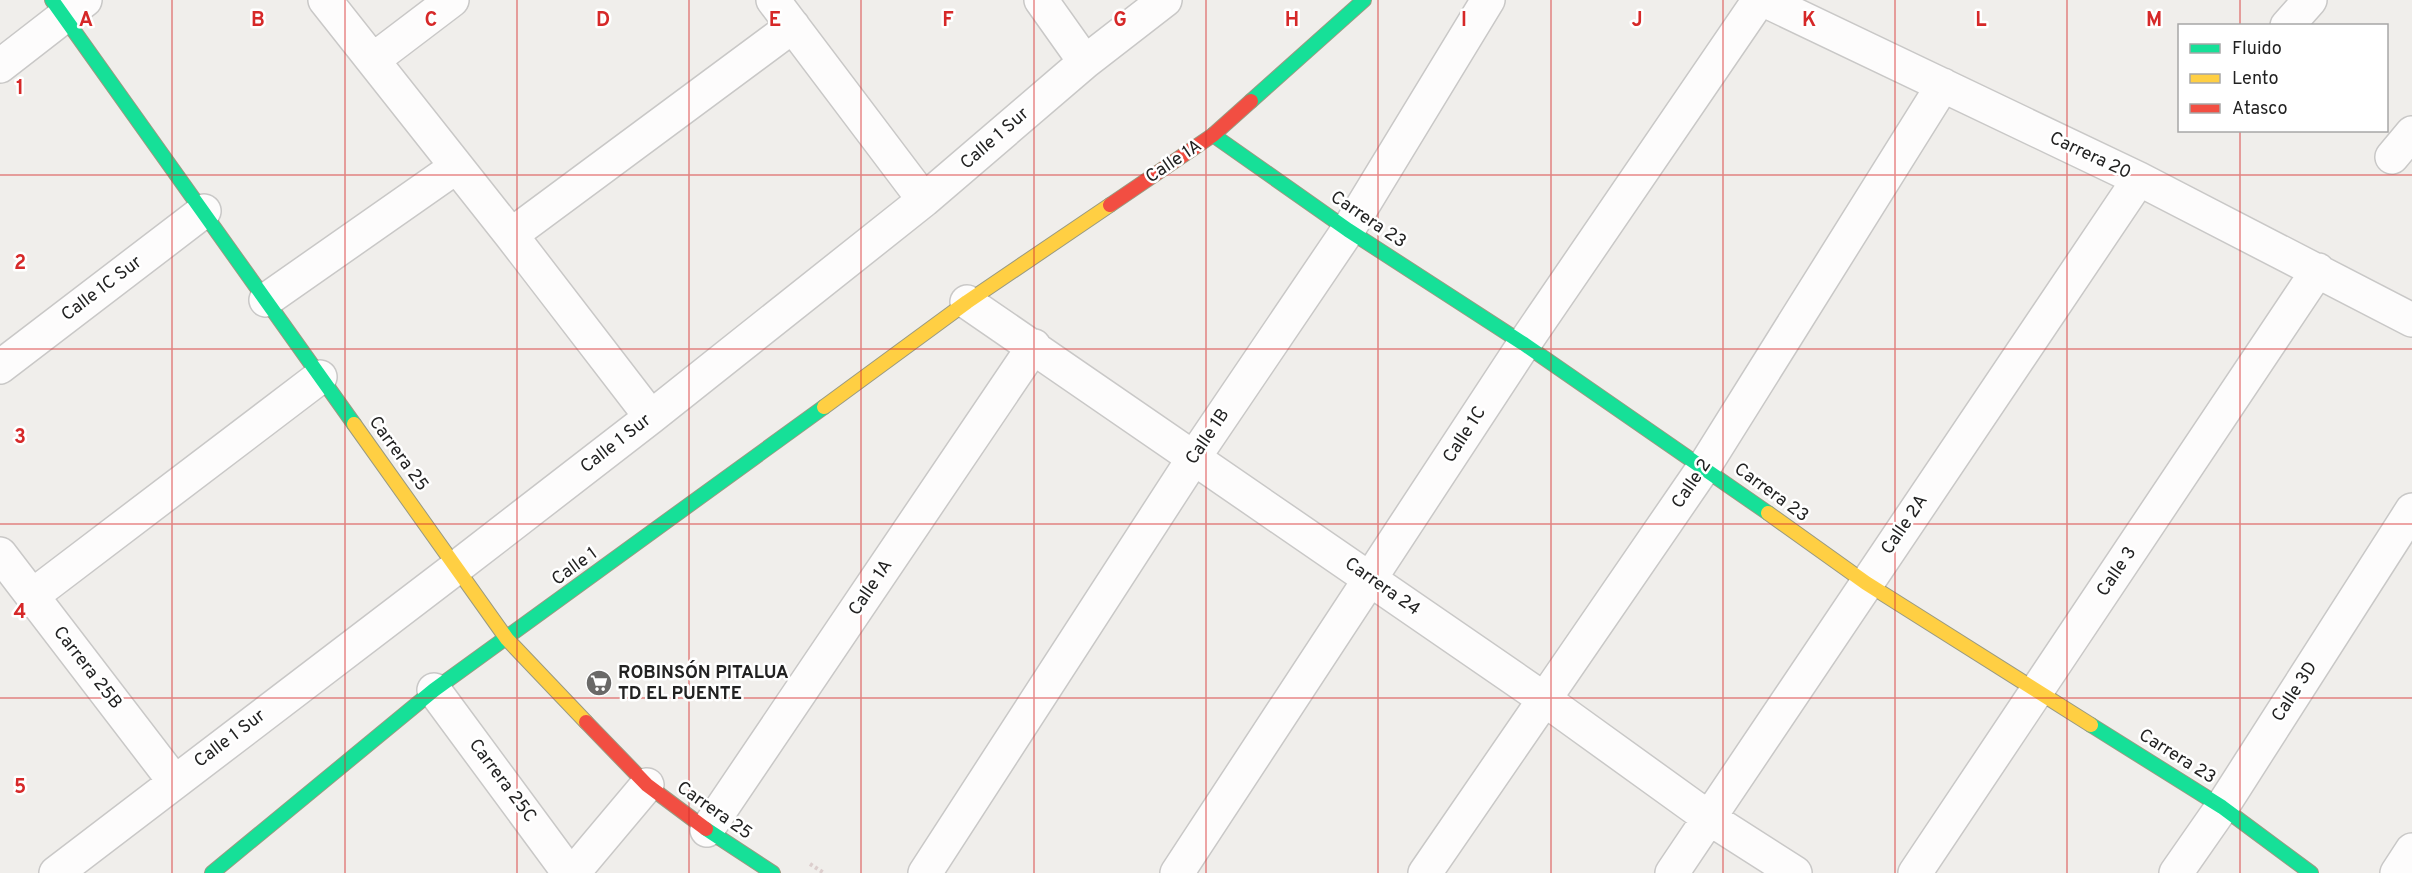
<svg xmlns="http://www.w3.org/2000/svg" width="2412" height="873" font-family="Overpass,sans-serif">
	<style>
		.lines { fill: none; stroke-linecap: round; stroke-linejoin: round }
		.street-casing { stroke: #c9c8c7; stroke-width: 36 }
		.fast-casing { stroke: #999a82; stroke-width: 16 }
		.slow-casing { stroke: #999a82; stroke-width: 16 }
		.jam-casing { stroke: #999a82; stroke-width: 16 }
		.path { stroke: #dccecd; stroke-width: 4; stroke-dasharray: 3 3; stroke-linecap: butt }
		.street { stroke: #fdfcfc; stroke-width: 33 }
		.fast { stroke: #16e098; stroke-width: 14 }
		.slow { stroke: #ffcf43; stroke-width: 14 }
		.jam { stroke: #f24e42; stroke-width: 14 }
		.grid { fill: none; stroke: #d62828; stroke-width: 1.5; stroke-opacity: 0.55 }
		.labels { text-anchor: middle; dominant-baseline: central; stroke-width: 5; stroke-linejoin: round; paint-order: stroke }
		.street-label { font-size: 18px; fill: #222; stroke: #fff }
		.poi-label { font-size: 18px; font-weight: bold; fill: #222; stroke: #fff; text-anchor: start }
		.grid-label { font-size: 20px; text-anchor: middle; font-weight: bold; fill: #d62828; stroke: #fff; stroke-width: 5; stroke-linejoin: round; paint-order: stroke }
	</style>
	<rect width="100%" height="100%" fill="#f0eeeb"/>
	<g class="lines">
		<defs>
			<path id="street" d="M325,0L511,235L651,417
				M773,0L924,200
				M1041,0L1085,62
				M1764,0L2139,179L2412,320
				M2287,26L2310,0
				M373,60L452,0
				M0,66L85,0
				M2392,157L2412,133
				M511,235L793,26
				M266,300L456,167
				M967,302L1544,699L1709,818L1795,873
				M0,367L204,211
				M0,554L174,781
				M32,596L320,377
				M434,690L569,873
				M707,830L1034,346
				M56,873L457,567L651,417L924,200L1085,62L1165,0
				M573,873L647,785
				M925,873L1195,456L1348,230L1488,0
				M1177,873L1524,344L1759,0
				M1425,873L1704,467L1943,85
				M1672,873L2139,179
				M1915,873L2318,270
				M2176,873L2222,807L2412,510
				M2397,873L2412,850"/>
			<path id="fast" d="M52,0L354,424
				M1251,101L1364,0
				M1213,135L1348,230L1524,344L1768,513
				M2091,725L2222,807L2311,873
				M706,829L773,873
				M212,873L434,690L824,407"/>
			<path id="slow" d="M824,407L967,302L1110,205
				M354,424L507,639L586,722
				M1768,513L1866,583L2091,725"/>
			<path id="jam" d="M1110,205L1213,135L1251,101
				M586,722L647,785L706,829"/>
		</defs>
		<!-- street casing -->
		<use href="#street" class="street-casing"/>
		<!-- fast casing -->
		<use href="#fast" class="fast-casing"/>
		<!-- slow casing -->
		<use href="#slow" class="slow-casing"/>
		<!-- jam casing -->
		<use href="#jam" class="jam-casing"/>
		<!-- path -->
		<path class="path" d="M810,864L824,873"/>
		<!-- street -->
		<use href="#street" class="street"/>
		<!-- fast -->
		<use href="#fast" class="fast"/>
		<!-- slow -->
		<use href="#slow" class="slow"/>
		<!-- jam -->
		<use href="#jam" class="jam"/>
	</g>
	<!-- grid -->
	<path class="grid" d="M172,0V873M345,0V873M517,0V873M689,0V873M861,0V873M1034,0V873M1206,0V873M1378,0V873M1551,0V873M1723,0V873M1895,0V873M2067,0V873M2240,0V26M2240,130V873M0,175H2412M0,349H2412M0,524H2412M0,698H2412"/>
	<!-- icons -->
	<defs>
		<symbol id="supermarket-disc" viewBox="-11 -11 22 22"><circle r="9.5" fill="#6a6968" stroke="#fff"/><path d="M-6-5.5h2.5l.6 2H6L4.5 2H-2.5L-4.4-4H-6ZM-1.5 3.2a1.3 1.3 0 1 0 .1 0ZM3 3.2a1.3 1.3 0 1 0 .1 0Z" fill="#fff"/></symbol>
	</defs>
	<g fill-rule="evenodd">
		<use href="#supermarket-disc" x="584" y="668" width="30" height="30"/>
	</g>
	<g class="labels">
		<!-- street labels -->
		<g class="street-label">
			<text transform="translate(995 139) rotate(-41)">Calle 1 Sur</text>
			<text transform="translate(2090 156) rotate(25)">Carrera 20</text>
			<text transform="translate(1174 162) rotate(-34)">Calle 1A</text>
			<text transform="translate(1368 220) rotate(34)">Carrera 23</text>
			<text transform="translate(102 289) rotate(-37)">Calle 1C Sur</text>
			<text transform="translate(1465 435) rotate(-57)">Calle 1C</text>
			<text transform="translate(1208 437) rotate(-56)">Calle 1B</text>
			<text transform="translate(616 444) rotate(-38)">Calle 1 Sur</text>
			<text transform="translate(398 454) rotate(54)">Carrera 25</text>
			<text transform="translate(1692 484) rotate(-56)">Calle 2</text>
			<text transform="translate(1771 493) rotate(36)">Carrera 23</text>
			<text transform="translate(1905 525) rotate(-56)">Calle 2A</text>
			<text transform="translate(575 567) rotate(-36)">Calle 1</text>
			<text transform="translate(2117 572) rotate(-56)">Calle 3</text>
			<text transform="translate(1382 587) rotate(35)">Carrera 24</text>
			<text transform="translate(871 588) rotate(-56)">Calle 1A</text>
			<text transform="translate(87 668) rotate(52)">Carrera 25B</text>
			<text transform="translate(2295 692) rotate(-57)">Calle 3D</text>
			<text transform="translate(230 739) rotate(-37)">Calle 1 Sur</text>
			<text transform="translate(2177 757) rotate(32)">Carrera 23</text>
			<text transform="translate(502 781) rotate(53)">Carrera 25C</text>
			<text transform="translate(714 811) rotate(35)">Carrera 25</text>
		</g>
		<!-- poi labels -->
		<g class="poi-label">
			<text x="618" y="673">ROBINSÓN PITALUA<tspan x="618" dy="21">TD EL PUENTE</tspan></text>
		</g>
	</g>
	<g class="grid-label">
		<text x="86" y="26">A</text>
		<text x="258" y="26">B</text>
		<text x="431" y="26">C</text>
		<text x="603" y="26">D</text>
		<text x="775" y="26">E</text>
		<text x="948" y="26">F</text>
		<text x="1120" y="26">G</text>
		<text x="1292" y="26">H</text>
		<text x="1464" y="26">I</text>
		<text x="1637" y="26">J</text>
		<text x="1809" y="26">K</text>
		<text x="1981" y="26">L</text>
		<text x="2154" y="26">M</text>
		<text x="20" y="94">1</text>
		<text x="20" y="269">2</text>
		<text x="20" y="443">3</text>
		<text x="20" y="618">4</text>
		<text x="20" y="793">5</text>
	</g>
	<!-- legend -->
	<rect x="2178" y="24" width="210" height="108" fill="#ffffff" stroke="#a7a7a7" stroke-width="1.5"/>
	<rect x="2190" y="44" width="30" height="9" fill="#16e098" stroke="#a7a7a7" stroke-width="1.5"/>
	<text x="2232" y="54" font-size="18" fill="#222222">Fluido</text>
	<rect x="2190" y="74" width="30" height="9" fill="#ffcf43" stroke="#a7a7a7" stroke-width="1.5"/>
	<text x="2232" y="84" font-size="18" fill="#222222">Lento</text>
	<rect x="2190" y="104" width="30" height="9" fill="#f24e42" stroke="#a7a7a7" stroke-width="1.5"/>
	<text x="2232" y="114" font-size="18" fill="#222222">Atasco</text>
</svg>
